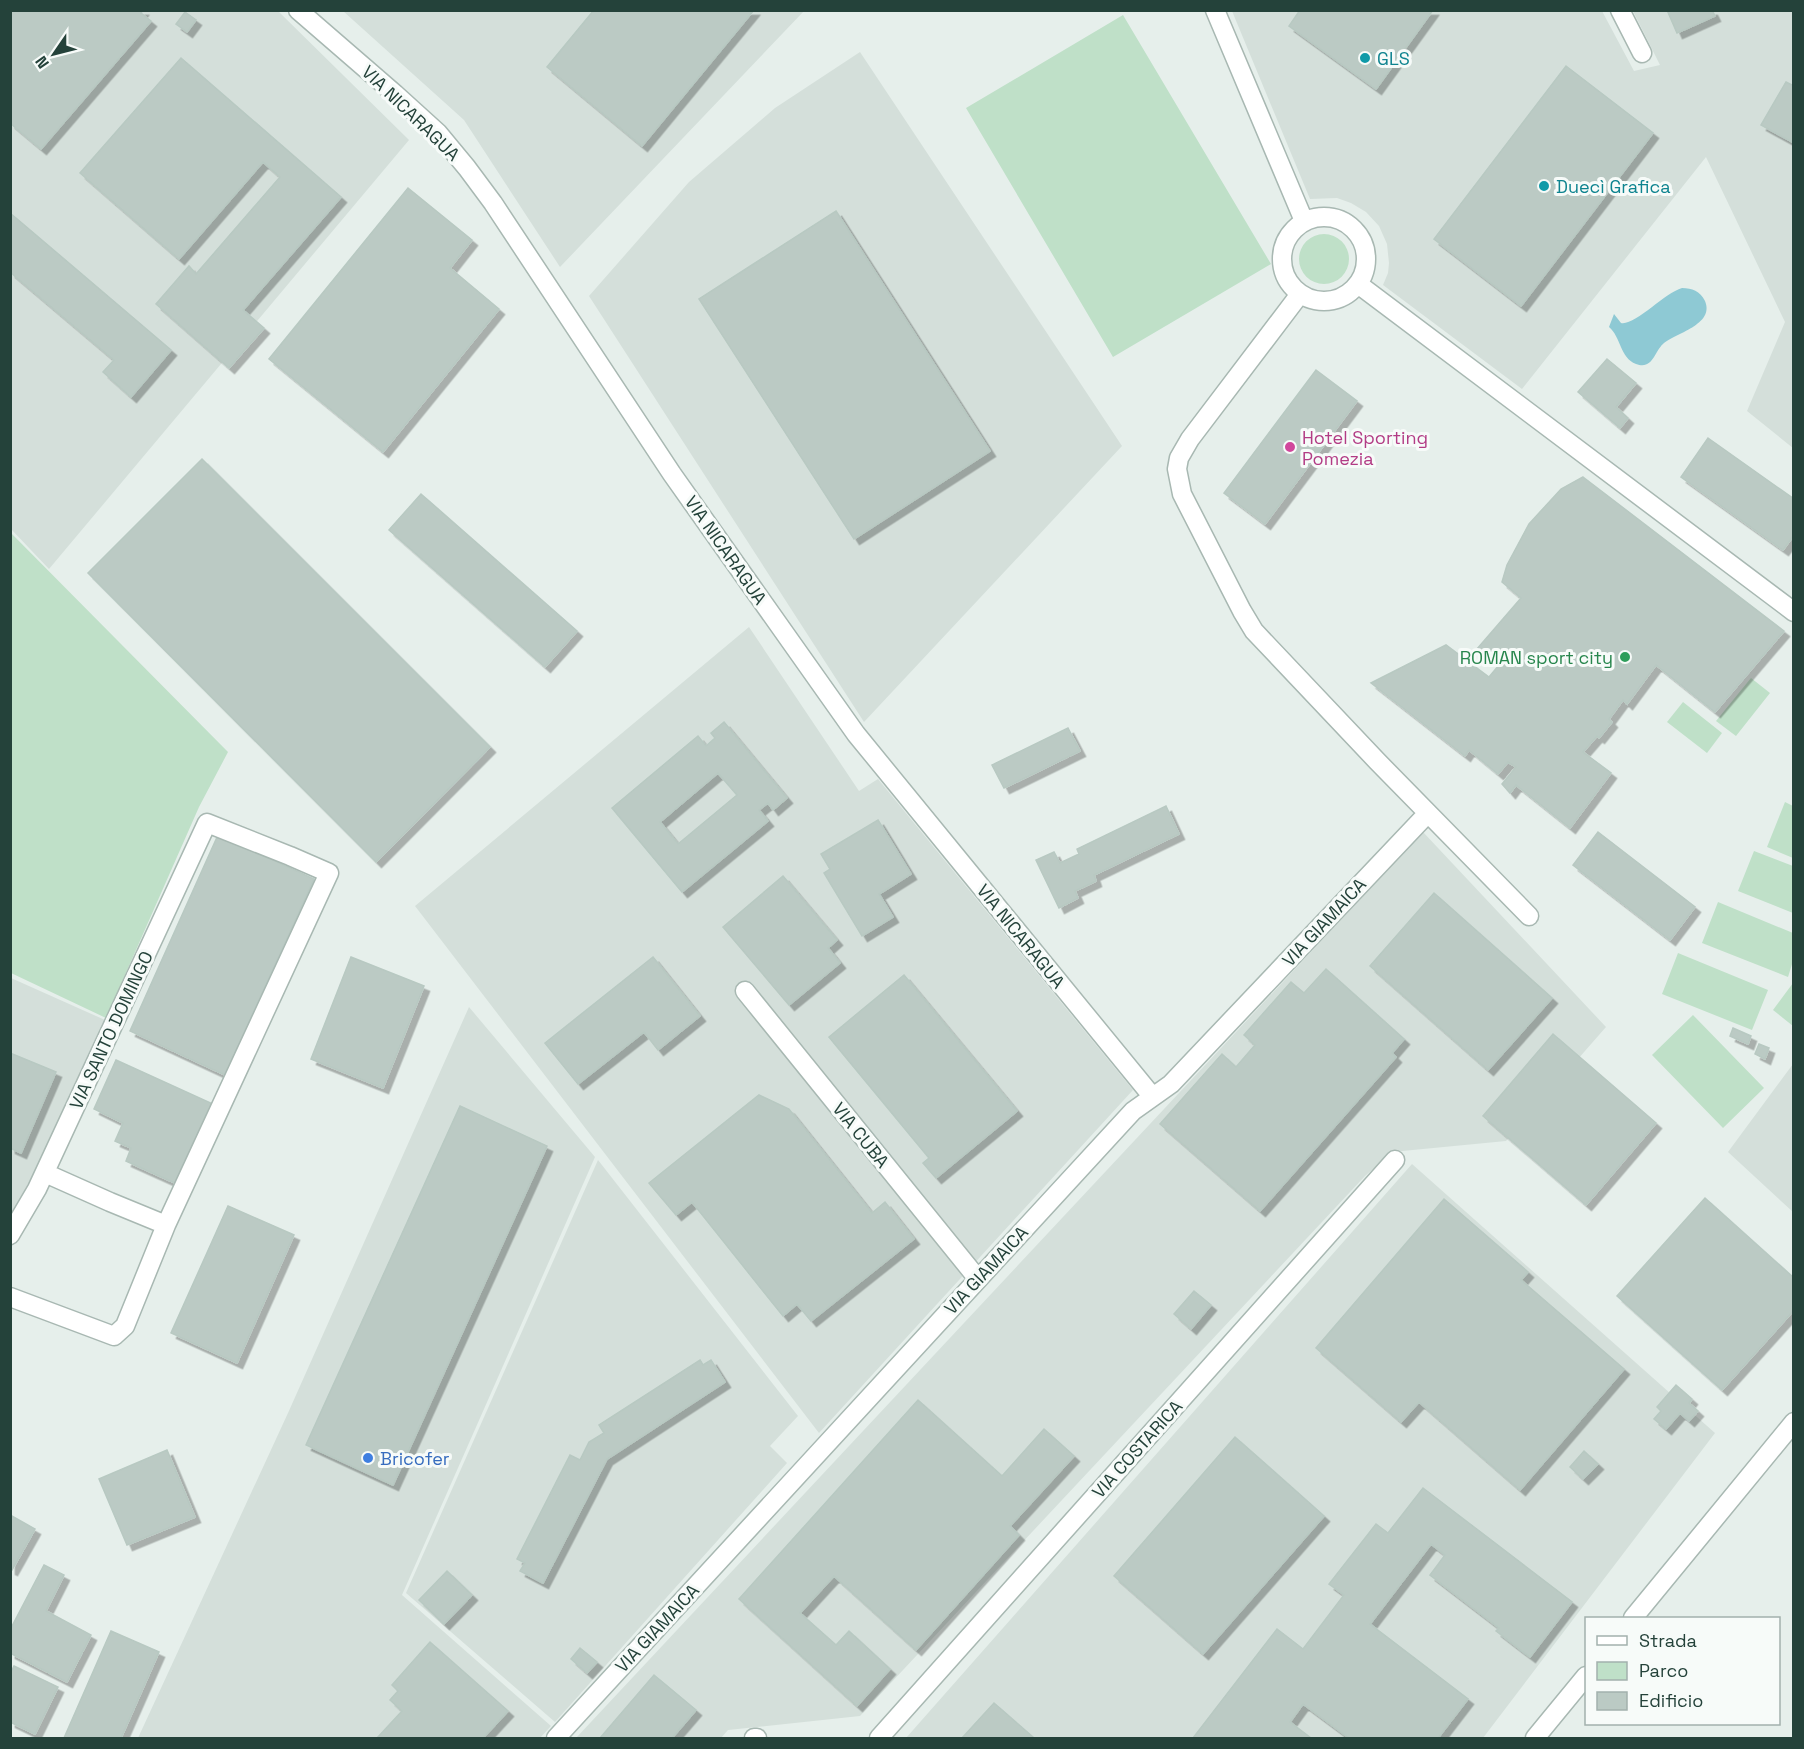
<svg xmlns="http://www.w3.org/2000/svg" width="1804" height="1749" font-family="'Space Grotesk',sans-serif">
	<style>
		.built { fill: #d4dfda }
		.green { fill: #bfe0c8 }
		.water { fill: #8ec9d4 }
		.building { fill: #bbcac4; stroke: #b8c9c2; stroke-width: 1.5; fill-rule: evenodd; filter: url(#shadow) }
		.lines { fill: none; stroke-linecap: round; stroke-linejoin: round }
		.street-casing { stroke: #a8b8b2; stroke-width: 21 }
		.street { stroke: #fff; stroke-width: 18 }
		.culture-dot { fill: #0f9aa8; stroke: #f7fbf9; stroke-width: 2 }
		.hotel-dot { fill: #d1479c; stroke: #f7fbf9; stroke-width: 2 }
		.leisure-dot { fill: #2e9e5b; stroke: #f7fbf9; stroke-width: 2 }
		.shop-dot { fill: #3f7fe0; stroke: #f7fbf9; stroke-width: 2 }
		.labels { text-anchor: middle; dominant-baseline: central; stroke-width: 6; stroke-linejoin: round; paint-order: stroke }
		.culture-label { font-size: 18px; fill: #0d838f; stroke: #f7fbf9; text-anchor: start }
		.street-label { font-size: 18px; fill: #24423a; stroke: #f7fbf9 }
		.hotel-label { font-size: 18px; fill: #b23c85; stroke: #f7fbf9; text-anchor: start }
		.leisure-label { font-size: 18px; fill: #27864d; stroke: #f7fbf9; text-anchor: end }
		.shop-label { font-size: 18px; fill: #366cbe; stroke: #f7fbf9; text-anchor: start }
	</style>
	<defs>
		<filter id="shadow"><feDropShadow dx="5.5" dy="5.5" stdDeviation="0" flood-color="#0004"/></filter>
	</defs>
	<rect width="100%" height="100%" fill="#e6efeb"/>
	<!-- built -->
	<path class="built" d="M11,11H278L409,140L49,569L11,529Z
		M343,11H804L560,267L464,120Z
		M1232,11H1602L1634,71L1660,65L1633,11H1793V448L1747,411L1785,322L1706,157L1522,389L1383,285L1388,273L1389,263L1387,244L1379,226L1366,212L1351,203L1337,198L1310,199Z
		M860,52L1122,446L864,722L589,296L689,182L775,108Z
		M749,627L859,791L878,779L1133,1090L819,1433L415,906Z
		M1423,832L1606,1027L1506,1141L1392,1152L1365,1176L860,1716L728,1730L721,1738H576Z
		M11,978L105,1020L30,1192L11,1231Z
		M469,1007L595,1157L402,1595L551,1726L540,1738H138L288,1413Z
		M1793,1064V1212L1728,1152Z
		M598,1160L798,1416L770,1446L787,1463L555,1722L406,1593Z
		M1412,1164L1715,1433L1483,1738H906Z"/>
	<!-- green -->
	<path class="green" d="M1123,15L1271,264L1113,357L966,108Z
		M1299 259a25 25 0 1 1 50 0a25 25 0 1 1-50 0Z
		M10,532L228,752L199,807L106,1018L11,973Z
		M1751,678L1770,693L1736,736L1716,721Z
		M1683,702L1722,733L1707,753L1667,722Z
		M1785,802L1793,806V858L1767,847Z
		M1754,851L1793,866V913L1738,891Z
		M1718,902L1793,933V961L1788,977L1702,943Z
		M1678,953L1768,990L1752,1030L1662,994Z
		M1793,983L1794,1026H1793L1773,1010Z
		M1693,1015L1764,1088L1723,1128L1652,1055Z"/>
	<!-- water -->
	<path class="water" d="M1682,288C1692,288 1700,291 1705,301C1715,325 1675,333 1663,344C1654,352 1653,370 1636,364C1620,358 1621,337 1609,327L1614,314L1621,323C1635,326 1664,293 1682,288Z"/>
	<!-- building -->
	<path class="building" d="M10,10H143L141,13L151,21L41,149L10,123Z
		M594,10H754L642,146L547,67Z
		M1300,10H1433L1376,89L1289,26Z
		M1667,10H1712L1715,16L1677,33Z
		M185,12L196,20L187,32L176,24Z
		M181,58L341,197L243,310L264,328L229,368L156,304L189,266L196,274L280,177L263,162L179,259L80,173Z
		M1566,66L1653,133L1521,306L1434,239Z
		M1786,82L1794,86V143L1761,125Z
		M408,188L472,240L450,268L499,309L383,452L269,359Z
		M836,211L990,451L854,539L699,299Z
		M10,213L171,350L131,397L103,372L114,360L10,272Z
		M1607,359L1636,383L1616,407L1628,418L1620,428L1578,392Z
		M1316,370L1357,401L1265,524L1224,493Z
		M1708,438L1794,499V535L1783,550L1681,477Z
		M202,459L490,747L376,862L88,573Z
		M1583,477L1784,631L1715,712L1656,665L1627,704L1623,700L1609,719L1612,722L1599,738L1597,736L1583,752L1611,773L1570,828L1516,785L1510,793L1502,784L1516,767L1508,762L1498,774L1469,750L1465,756L1371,683L1446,645L1489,677L1499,665L1476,650L1521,598L1502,582L1507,565L1529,524L1561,489Z
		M421,494L577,631L545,667L389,530Z
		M724,722L787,798L773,810L768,803L759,810L768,821L682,892L612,808L698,736L706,746L715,738L711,733ZM718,773L737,795L678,844L660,822Z
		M1068,728L1080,751L1004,788L992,765Z
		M1166,806L1179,834L1094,875L1096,881L1075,891L1078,898L1059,908L1036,860L1054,852L1060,863L1079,854L1077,849Z
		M878,820L911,874L879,894L893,917L862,936L824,873L830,869L821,854Z
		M1598,832L1695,907L1670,940L1573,865Z
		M218,835L314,879L225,1075L130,1031Z
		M783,876L837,940L828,948L840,963L789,1005L723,927Z
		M1434,893L1552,998L1488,1070L1370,966Z
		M351,957L424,986L383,1088L311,1059Z
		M653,957L700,1016L658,1050L644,1032L578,1084L545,1043Z
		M1326,969L1404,1039L1392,1053L1396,1057L1260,1211L1160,1124L1222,1054L1236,1067L1255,1045L1244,1035L1291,982L1304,993Z
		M904,975L1017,1111L936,1178L923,1163L929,1158L829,1037Z
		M1733,1028L1751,1036L1748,1044L1730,1036Z
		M1553,1034L1656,1123L1586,1205L1483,1116Z
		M1759,1044L1769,1048L1765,1059L1755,1054Z
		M10,1053L56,1072L21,1153L10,1148Z
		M116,1060L213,1104L177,1184L126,1161L131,1148L115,1141L123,1123L94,1109Z
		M759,1095L789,1109L872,1213L885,1202L914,1239L811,1321L797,1304L783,1316L692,1202L676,1215L649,1183Z
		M460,1106L547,1146L393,1485L306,1445Z
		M1705,1198L1794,1278V1310L1722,1390L1617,1296Z
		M1444,1199L1528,1272L1521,1280L1624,1369L1520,1490L1419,1402L1401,1422L1316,1348Z
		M228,1206L294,1235L237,1363L171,1333Z
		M1194,1291L1211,1305L1191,1329L1174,1314Z
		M700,1360L703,1365L711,1360L725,1382L607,1459L543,1583L520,1571L525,1563L517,1559L570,1455L580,1460L589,1442L604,1433L599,1425Z
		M1676,1385L1692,1399L1689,1403L1698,1411L1689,1421L1680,1413L1666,1429L1654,1419L1661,1411L1657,1407Z
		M918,1400L1002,1476L1044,1429L1074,1456L1010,1526L1019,1535L916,1650L834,1576L800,1613L836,1645L849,1631L890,1669L857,1706L739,1599Z
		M1235,1437L1324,1516L1203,1654L1114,1576Z
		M167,1450L195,1517L127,1545L99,1479Z
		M1584,1451L1598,1464L1583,1479L1570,1467Z
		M1423,1488L1572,1602L1530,1657L1496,1631L1499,1628L1430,1575L1445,1555L1431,1544L1370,1624L1468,1699L1438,1738H1349L1303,1704L1290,1722L1311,1738H1193L1277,1629L1303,1649L1344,1595L1329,1584L1376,1524L1388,1533Z
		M10,1515L35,1529L12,1570L10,1569Z
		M44,1565L64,1575L46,1611L91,1635L67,1682L10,1653V1630Z
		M447,1571L472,1595L444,1624L419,1600Z
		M111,1631L159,1652L121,1738H64Z
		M430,1642L508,1711L483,1738H377L402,1711L390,1700L398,1691L392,1685Z
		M580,1648L597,1662L587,1673L571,1659Z
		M14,1666L58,1687L35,1734L10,1722V1674Z
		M654,1675L696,1710L672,1738H600Z
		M994,1703L1034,1738H962Z"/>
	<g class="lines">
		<defs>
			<path id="street" d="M298,10L395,94L438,133L467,168L493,203L672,474L856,734L1152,1096
				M1215,10L1304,221
				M1620,10L1642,53
				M1282 259a42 42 0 1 1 84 0a42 42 0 1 1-84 0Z
				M1358,284L1794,612
				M1300,294L1190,439L1179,458L1177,469L1182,494L1242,611L1254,631L1377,761L1529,916
				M745,991L978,1279
				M45,1173L110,1202L166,1225
				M10,1235L37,1189L207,823L290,856L329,873L166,1225L125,1326L114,1336L10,1297
				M1633,1618L1794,1422
				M556,1738L1133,1111L1171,1084L1428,813
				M754,1738H757
				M879,1738L1395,1160
				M1535,1738L1586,1676"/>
		</defs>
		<!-- street casing -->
		<use href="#street" class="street-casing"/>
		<!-- street -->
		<use href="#street" class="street"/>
	</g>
	<!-- markers -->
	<g class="culture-dot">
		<circle cx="1365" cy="58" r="6"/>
		<circle cx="1544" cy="186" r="6"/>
	</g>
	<circle class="hotel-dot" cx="1290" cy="447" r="6"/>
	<circle class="leisure-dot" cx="1625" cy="657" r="6"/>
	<circle class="shop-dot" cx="368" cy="1458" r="6"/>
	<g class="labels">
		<!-- culture labels -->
		<g class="culture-label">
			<text x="1377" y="58">GLS</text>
			<text x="1556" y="186">Duecì Grafica</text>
		</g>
		<!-- street labels -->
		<g class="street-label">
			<text transform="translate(411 113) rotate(44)">VIA NICARAGUA</text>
			<text transform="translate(726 550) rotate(55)">VIA NICARAGUA</text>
			<text transform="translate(1324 922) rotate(-47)">VIA GIAMAICA</text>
			<text transform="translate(1021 936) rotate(51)">VIA NICARAGUA</text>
			<text transform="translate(111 1030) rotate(-65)">VIA SANTO DOMINGO</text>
			<text transform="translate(861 1135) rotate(51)">VIA CUBA</text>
			<text transform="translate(986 1270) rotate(-47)">VIA GIAMAICA</text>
			<text transform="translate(1137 1449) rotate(-48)">VIA COSTARICA</text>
			<text transform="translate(657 1628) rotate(-47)">VIA GIAMAICA</text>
		</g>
		<!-- hotel labels -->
		<g class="hotel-label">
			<text x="1302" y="437">Hotel Sporting<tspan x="1302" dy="21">Pomezia</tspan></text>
		</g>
		<!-- leisure labels -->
		<g class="leisure-label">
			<text x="1613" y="657">ROMAN sport city</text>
		</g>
		<!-- shop labels -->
		<g class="shop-label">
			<text x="380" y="1458">Bricofer</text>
		</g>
	</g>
	<!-- border -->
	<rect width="1804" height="1749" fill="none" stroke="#24423a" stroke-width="24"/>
	<!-- legend -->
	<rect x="1585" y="1617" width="195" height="108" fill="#f7fbf9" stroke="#a3b1ad" stroke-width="1.5"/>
	<rect x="1597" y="1636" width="30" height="9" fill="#ffffff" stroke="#a3b1ad" stroke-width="1.5"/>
	<text x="1639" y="1647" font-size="18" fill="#24423a">Strada</text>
	<rect x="1597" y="1662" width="30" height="18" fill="#bfe0c8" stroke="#a3b1ad" stroke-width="1.5"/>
	<text x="1639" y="1677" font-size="18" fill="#24423a">Parco</text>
	<rect x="1597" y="1692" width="30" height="18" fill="#bbcac4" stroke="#a3b1ad" stroke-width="1.5"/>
	<text x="1639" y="1707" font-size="18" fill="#24423a">Edificio</text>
	<!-- north arrow -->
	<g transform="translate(54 54) rotate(235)" stroke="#f7fbf9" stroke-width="4.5" paint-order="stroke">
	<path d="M0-4.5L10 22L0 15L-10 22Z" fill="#24423a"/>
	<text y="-9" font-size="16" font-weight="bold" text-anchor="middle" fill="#24423a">N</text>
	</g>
</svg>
